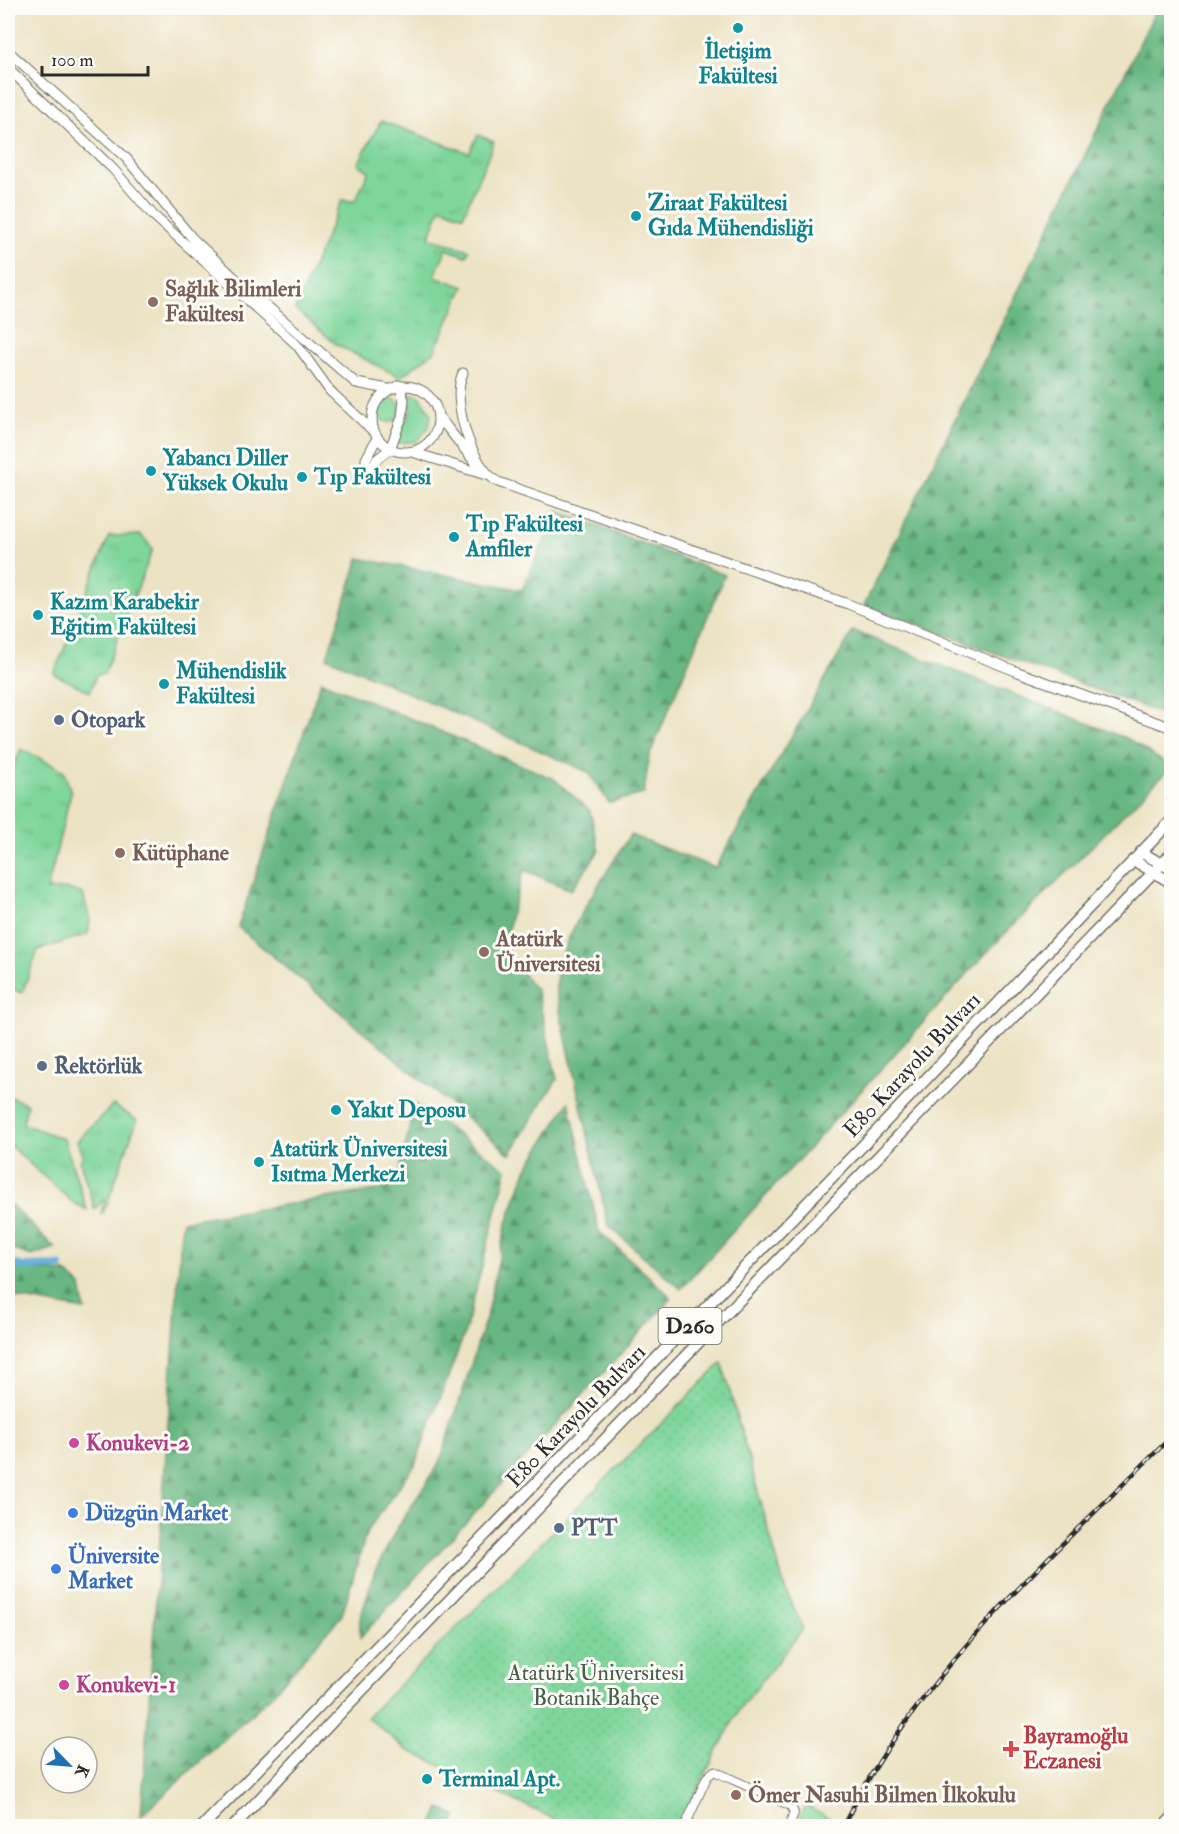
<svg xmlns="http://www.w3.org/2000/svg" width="1179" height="1834" font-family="'IM FELL Double Pica',serif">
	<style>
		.grass { fill: #7fd69b; stroke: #558063; stroke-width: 1.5 }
		.forest { fill: url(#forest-firs); stroke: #497157; stroke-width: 1.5 }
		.park { fill: url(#park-tufts); stroke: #558063; stroke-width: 1.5 }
		.garden { fill: url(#garden-dots); stroke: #558063; stroke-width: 1.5 }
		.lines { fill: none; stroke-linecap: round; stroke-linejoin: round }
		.canal { stroke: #64abda; stroke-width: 8 }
		.tertiary-casing { stroke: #6f6b61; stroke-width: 10 }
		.secondary-casing { stroke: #6f6b61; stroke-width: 11 }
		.primary-casing { stroke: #6f6b61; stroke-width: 13 }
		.trunk-casing { stroke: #6f6b61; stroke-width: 13 }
		.tertiary { stroke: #fff; stroke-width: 8 }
		.secondary { stroke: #fff; stroke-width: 9 }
		.primary { stroke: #fff; stroke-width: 10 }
		.trunk { stroke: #fff; stroke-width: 10 }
		.rail-casing { stroke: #2b2b2b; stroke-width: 4.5 }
		.rail { stroke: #fdfcf7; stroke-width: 2; stroke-dasharray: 7; stroke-linecap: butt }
		.culture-dot { fill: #0f9aa8; stroke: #fdfcf7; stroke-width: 2 }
		.education-dot { fill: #8d6e63; stroke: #fdfcf7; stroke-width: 2 }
		.service-dot { fill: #5c6f8a; stroke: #fdfcf7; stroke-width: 2 }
		.hotel-dot { fill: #d1479c; stroke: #fdfcf7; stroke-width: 2 }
		.shop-dot { fill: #3f7fe0; stroke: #fdfcf7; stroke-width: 2 }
		.health-dot { fill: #e0444e; stroke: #fdfcf7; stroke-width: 2 }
		.labels { text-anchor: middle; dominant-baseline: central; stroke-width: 6; stroke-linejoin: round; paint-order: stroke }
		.shield { fill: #fdfcf7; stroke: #6a6a68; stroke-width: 1.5 }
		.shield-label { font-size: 21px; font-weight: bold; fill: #2b2b2b }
		.culture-label { font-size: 22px; font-weight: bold; fill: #0d838f; stroke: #fdfcf7; text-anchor: start }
		.education-label { font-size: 22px; font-weight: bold; fill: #785e54; stroke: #fdfcf7; text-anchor: start }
		.service-label { font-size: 22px; font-weight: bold; fill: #4e5e75; stroke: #fdfcf7; text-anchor: start }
		.street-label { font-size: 22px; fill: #2b2b2b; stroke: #fdfcf7 }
		.hotel-label { font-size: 22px; font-weight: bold; fill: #b23c85; stroke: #fdfcf7; text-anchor: start }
		.shop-label { font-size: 22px; font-weight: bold; fill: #366cbe; stroke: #fdfcf7; text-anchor: start }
		.park-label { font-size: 22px; fill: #445e4d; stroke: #fdfcf7 }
		.health-label { font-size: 22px; font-weight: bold; fill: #be3a42; stroke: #fdfcf7; text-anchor: start }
	</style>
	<defs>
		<pattern id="forest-firs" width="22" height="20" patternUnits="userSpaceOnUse" patternTransform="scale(1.5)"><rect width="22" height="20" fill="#67b783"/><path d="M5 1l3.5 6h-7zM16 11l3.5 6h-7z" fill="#55956b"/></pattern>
		<pattern id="park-tufts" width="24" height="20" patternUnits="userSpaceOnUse" patternTransform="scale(1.5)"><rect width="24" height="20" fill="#7fd69b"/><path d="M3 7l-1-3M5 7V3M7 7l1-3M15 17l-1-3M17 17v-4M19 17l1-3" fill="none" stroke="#6eb886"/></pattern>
		<pattern id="garden-dots" width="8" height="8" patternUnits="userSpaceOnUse" patternTransform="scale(1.5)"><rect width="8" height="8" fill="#7fd69b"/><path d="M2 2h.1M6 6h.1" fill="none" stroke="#6eb886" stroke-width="1.8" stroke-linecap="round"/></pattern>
	</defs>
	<rect width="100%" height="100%" fill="#fdfcf7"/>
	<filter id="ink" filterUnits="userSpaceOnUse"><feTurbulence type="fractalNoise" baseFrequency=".0167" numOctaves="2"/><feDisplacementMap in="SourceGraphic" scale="12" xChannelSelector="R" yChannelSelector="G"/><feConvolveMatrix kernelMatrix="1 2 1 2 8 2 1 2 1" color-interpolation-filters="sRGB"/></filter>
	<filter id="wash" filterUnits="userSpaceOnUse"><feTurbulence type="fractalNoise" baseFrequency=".008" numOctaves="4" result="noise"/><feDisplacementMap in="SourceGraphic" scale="24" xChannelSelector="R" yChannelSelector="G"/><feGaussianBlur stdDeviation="1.35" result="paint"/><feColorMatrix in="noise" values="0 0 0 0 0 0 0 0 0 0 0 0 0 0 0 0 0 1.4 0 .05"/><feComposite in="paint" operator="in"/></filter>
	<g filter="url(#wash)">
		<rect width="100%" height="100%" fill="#ece3c4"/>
		<!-- grass -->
		<path class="grass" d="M413,394L420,396L431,414L429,427L416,442L399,443L396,440L411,411L406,395Z
			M377 410a12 12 0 1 1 24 0a12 12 0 1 1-24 0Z"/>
		<!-- forest -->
		<path class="forest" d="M1157,8H1172L1171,717L864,605Z
			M558,511L725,575L649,757L644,794L609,803L588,772L327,657L359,558L522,590Z
			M853,631L1128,739L1171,767L991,948L681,1289L608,1225L561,1017C560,1007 556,995 556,985C558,937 606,876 630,835L715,868Z
			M321,681L554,779L590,811L599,851L571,890L524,870L510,918L506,953L537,991L557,1079L510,1154L238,927Z
			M569,1102L599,1231L672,1298L360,1638V1619L374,1573L396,1530L440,1462L486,1318L506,1226L526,1170Z
			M415,1104L507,1170L465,1332L415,1465L367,1531L342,1615L271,1696L141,1816L182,1221L396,1187Z
			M8,1202L55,1248L32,1256L8,1248Z
			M8,1268L65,1272L81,1286L85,1310L8,1296Z
			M440,1808L458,1816L452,1826H432Z"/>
		<!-- park -->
		<path class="park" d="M381,121L469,153L478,135L494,142L463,216L441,207L429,238L469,250L466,256L446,249L435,276L464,287L434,352L400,377L337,345L295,309L342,200L355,201L369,171L358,164Z
			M141,535L153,549L104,674L96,675L90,692L54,674L109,536Z
			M21,749L63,770L71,792L47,890L68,889L83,894L90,920L88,934L38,950L22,993L8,987V781Z
			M8,1096L27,1104L23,1124L64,1139L87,1210L72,1202L8,1144Z
			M113,1105L137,1120L106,1207L101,1215L104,1198L95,1210L80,1162L83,1155L77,1141Z
			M806,1806L835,1821L833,1826H795Z"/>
		<!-- garden -->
		<path class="garden" d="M722,1363L785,1589L803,1629L739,1710L678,1826H565L548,1816L407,1750L367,1717Z"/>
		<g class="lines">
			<!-- canal -->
			<path class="canal" d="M8,1262L23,1267L60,1266"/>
		</g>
	</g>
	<g filter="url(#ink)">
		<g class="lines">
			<defs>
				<path id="tertiary" d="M685,1826L707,1777L714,1771L791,1806L794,1813L789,1826"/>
				<path id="secondary" d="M8,51L126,158L193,239L237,280L356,383L388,389
					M8,68L113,169L153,215L297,345L330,391L373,431
					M463,373C450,400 472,468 498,482L848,604L1018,672L1172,728
					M372 419a33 33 0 1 1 66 0a33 33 0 1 1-66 0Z
					M439,417L477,465
					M412,452L486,475
					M366,475V459L377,438
					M367,480L377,459L390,449L402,417L404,400L399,385"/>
				<path id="primary" d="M1141,852L1172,870
					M1133,860L1172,883
					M1164,1826L1172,1818"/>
				<path id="trunk" d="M203,1826L872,1136L1172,820
					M234,1826L345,1708L1172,853"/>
			</defs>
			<!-- tertiary casing -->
			<use href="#tertiary" class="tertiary-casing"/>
			<!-- secondary casing -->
			<use href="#secondary" class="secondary-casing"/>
			<!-- primary casing -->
			<use href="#primary" class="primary-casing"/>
			<!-- trunk casing -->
			<use href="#trunk" class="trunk-casing"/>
			<!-- tertiary -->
			<use href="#tertiary" class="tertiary"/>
			<!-- secondary -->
			<use href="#secondary" class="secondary"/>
			<!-- primary -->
			<use href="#primary" class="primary"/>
			<!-- trunk -->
			<use href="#trunk" class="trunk"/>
			<defs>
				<path id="rail" d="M843,1826C921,1669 1049,1559 1172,1436"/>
			</defs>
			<!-- rail casing -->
			<use href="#rail" class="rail-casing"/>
			<!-- rail -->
			<use href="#rail" class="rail"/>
		</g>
	</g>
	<!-- markers -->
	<g class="culture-dot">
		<circle cx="738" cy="28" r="6"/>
		<circle cx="636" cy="216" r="6"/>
		<circle cx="151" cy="471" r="6"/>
		<circle cx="302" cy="477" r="6"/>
		<circle cx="454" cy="537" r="6"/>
		<circle cx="38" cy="615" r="6"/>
		<circle cx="164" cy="684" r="6"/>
		<circle cx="336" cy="1110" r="6"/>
		<circle cx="259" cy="1162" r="6"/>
		<circle cx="427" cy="1779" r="6"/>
	</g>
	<g class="education-dot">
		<circle cx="153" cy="302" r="6"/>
		<circle cx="120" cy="853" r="6"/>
		<circle cx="484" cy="952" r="6"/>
		<circle cx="736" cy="1795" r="6"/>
	</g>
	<g class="service-dot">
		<circle cx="59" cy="720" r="6"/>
		<circle cx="42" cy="1066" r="6"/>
		<circle cx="559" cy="1528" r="6"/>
	</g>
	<g class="hotel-dot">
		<circle cx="74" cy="1443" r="6"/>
		<circle cx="64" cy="1685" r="6"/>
	</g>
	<g class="shop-dot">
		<circle cx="73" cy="1513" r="6"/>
		<circle cx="56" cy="1569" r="6"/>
	</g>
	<path class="health-dot" d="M1008 1740h6v6h6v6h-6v6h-6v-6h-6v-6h6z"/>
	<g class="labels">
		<!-- shield labels -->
		<rect class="shield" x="658.5" y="1308" width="63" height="36" rx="4.5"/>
		<g class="shield-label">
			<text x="690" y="1326">D260</text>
		</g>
		<!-- culture labels -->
		<g class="culture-label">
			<text x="738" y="51" text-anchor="middle">İletişim<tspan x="738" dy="25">Fakültesi</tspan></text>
			<text x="648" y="203">Ziraat Fakültesi<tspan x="648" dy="25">Gıda Mühendisliği</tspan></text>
			<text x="163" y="458">Yabancı Diller<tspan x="163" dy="25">Yüksek Okulu</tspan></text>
			<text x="314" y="477">Tıp Fakültesi</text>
			<text x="466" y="524">Tıp Fakültesi<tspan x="466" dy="25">Amfiler</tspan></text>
			<text x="50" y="602">Kazım Karabekir<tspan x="50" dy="25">Eğitim Fakültesi</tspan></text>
			<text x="176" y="671">Mühendislik<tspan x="176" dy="25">Fakültesi</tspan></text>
			<text x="348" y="1110">Yakıt Deposu</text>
			<text x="271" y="1149">Atatürk Üniversitesi<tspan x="271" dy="25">Isıtma Merkezi</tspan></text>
			<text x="439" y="1779">Terminal Apt.</text>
		</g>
		<!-- education labels -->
		<g class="education-label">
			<text x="165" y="289">Sağlık Bilimleri<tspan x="165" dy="25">Fakültesi</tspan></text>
			<text x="132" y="853">Kütüphane</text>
			<text x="496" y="939">Atatürk<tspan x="496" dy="25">Üniversitesi</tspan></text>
			<text x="748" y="1795">Ömer Nasuhi Bilmen İlkokulu</text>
		</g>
		<!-- service labels -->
		<g class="service-label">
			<text x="71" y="720">Otopark</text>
			<text x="54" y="1066">Rektörlük</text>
			<text x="571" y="1528">PTT</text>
		</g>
		<!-- street labels -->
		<g class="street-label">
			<text transform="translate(912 1065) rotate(-47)">E80 Karayolu Bulvarı</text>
			<text transform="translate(576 1416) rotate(-46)">E80 Karayolu Bulvarı</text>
		</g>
		<!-- hotel labels -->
		<g class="hotel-label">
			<text x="86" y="1443">Konukevi-2</text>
			<text x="76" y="1685">Konukevi-1</text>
		</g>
		<!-- shop labels -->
		<g class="shop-label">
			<text x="85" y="1513">Düzgün Market</text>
			<text x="68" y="1556">Üniversite<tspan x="68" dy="25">Market</tspan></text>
		</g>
		<!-- park labels -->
		<g class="park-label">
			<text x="596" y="1673">Atatürk Üniversitesi<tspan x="596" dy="25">Botanik Bahçe</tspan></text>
		</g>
		<!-- health labels -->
		<g class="health-label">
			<text x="1023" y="1736">Bayramoğlu<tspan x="1023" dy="25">Eczanesi</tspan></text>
		</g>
	</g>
	<!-- margin -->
	<rect width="1179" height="1834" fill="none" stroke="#fdfcf7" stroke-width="30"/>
	<!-- north arrow -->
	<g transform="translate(69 1765) rotate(115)"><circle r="28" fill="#fdfcf7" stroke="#a9a8a5" stroke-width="1.5"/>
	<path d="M0-4.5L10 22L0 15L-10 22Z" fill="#1f6fb2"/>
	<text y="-9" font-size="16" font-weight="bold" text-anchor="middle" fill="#2b2b2b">K</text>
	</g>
	<!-- scale -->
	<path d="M42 66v9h106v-9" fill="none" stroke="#2b2b2b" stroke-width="3"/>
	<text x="51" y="66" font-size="18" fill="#2b2b2b" stroke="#fdfcf7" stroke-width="4.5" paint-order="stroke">100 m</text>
</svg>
